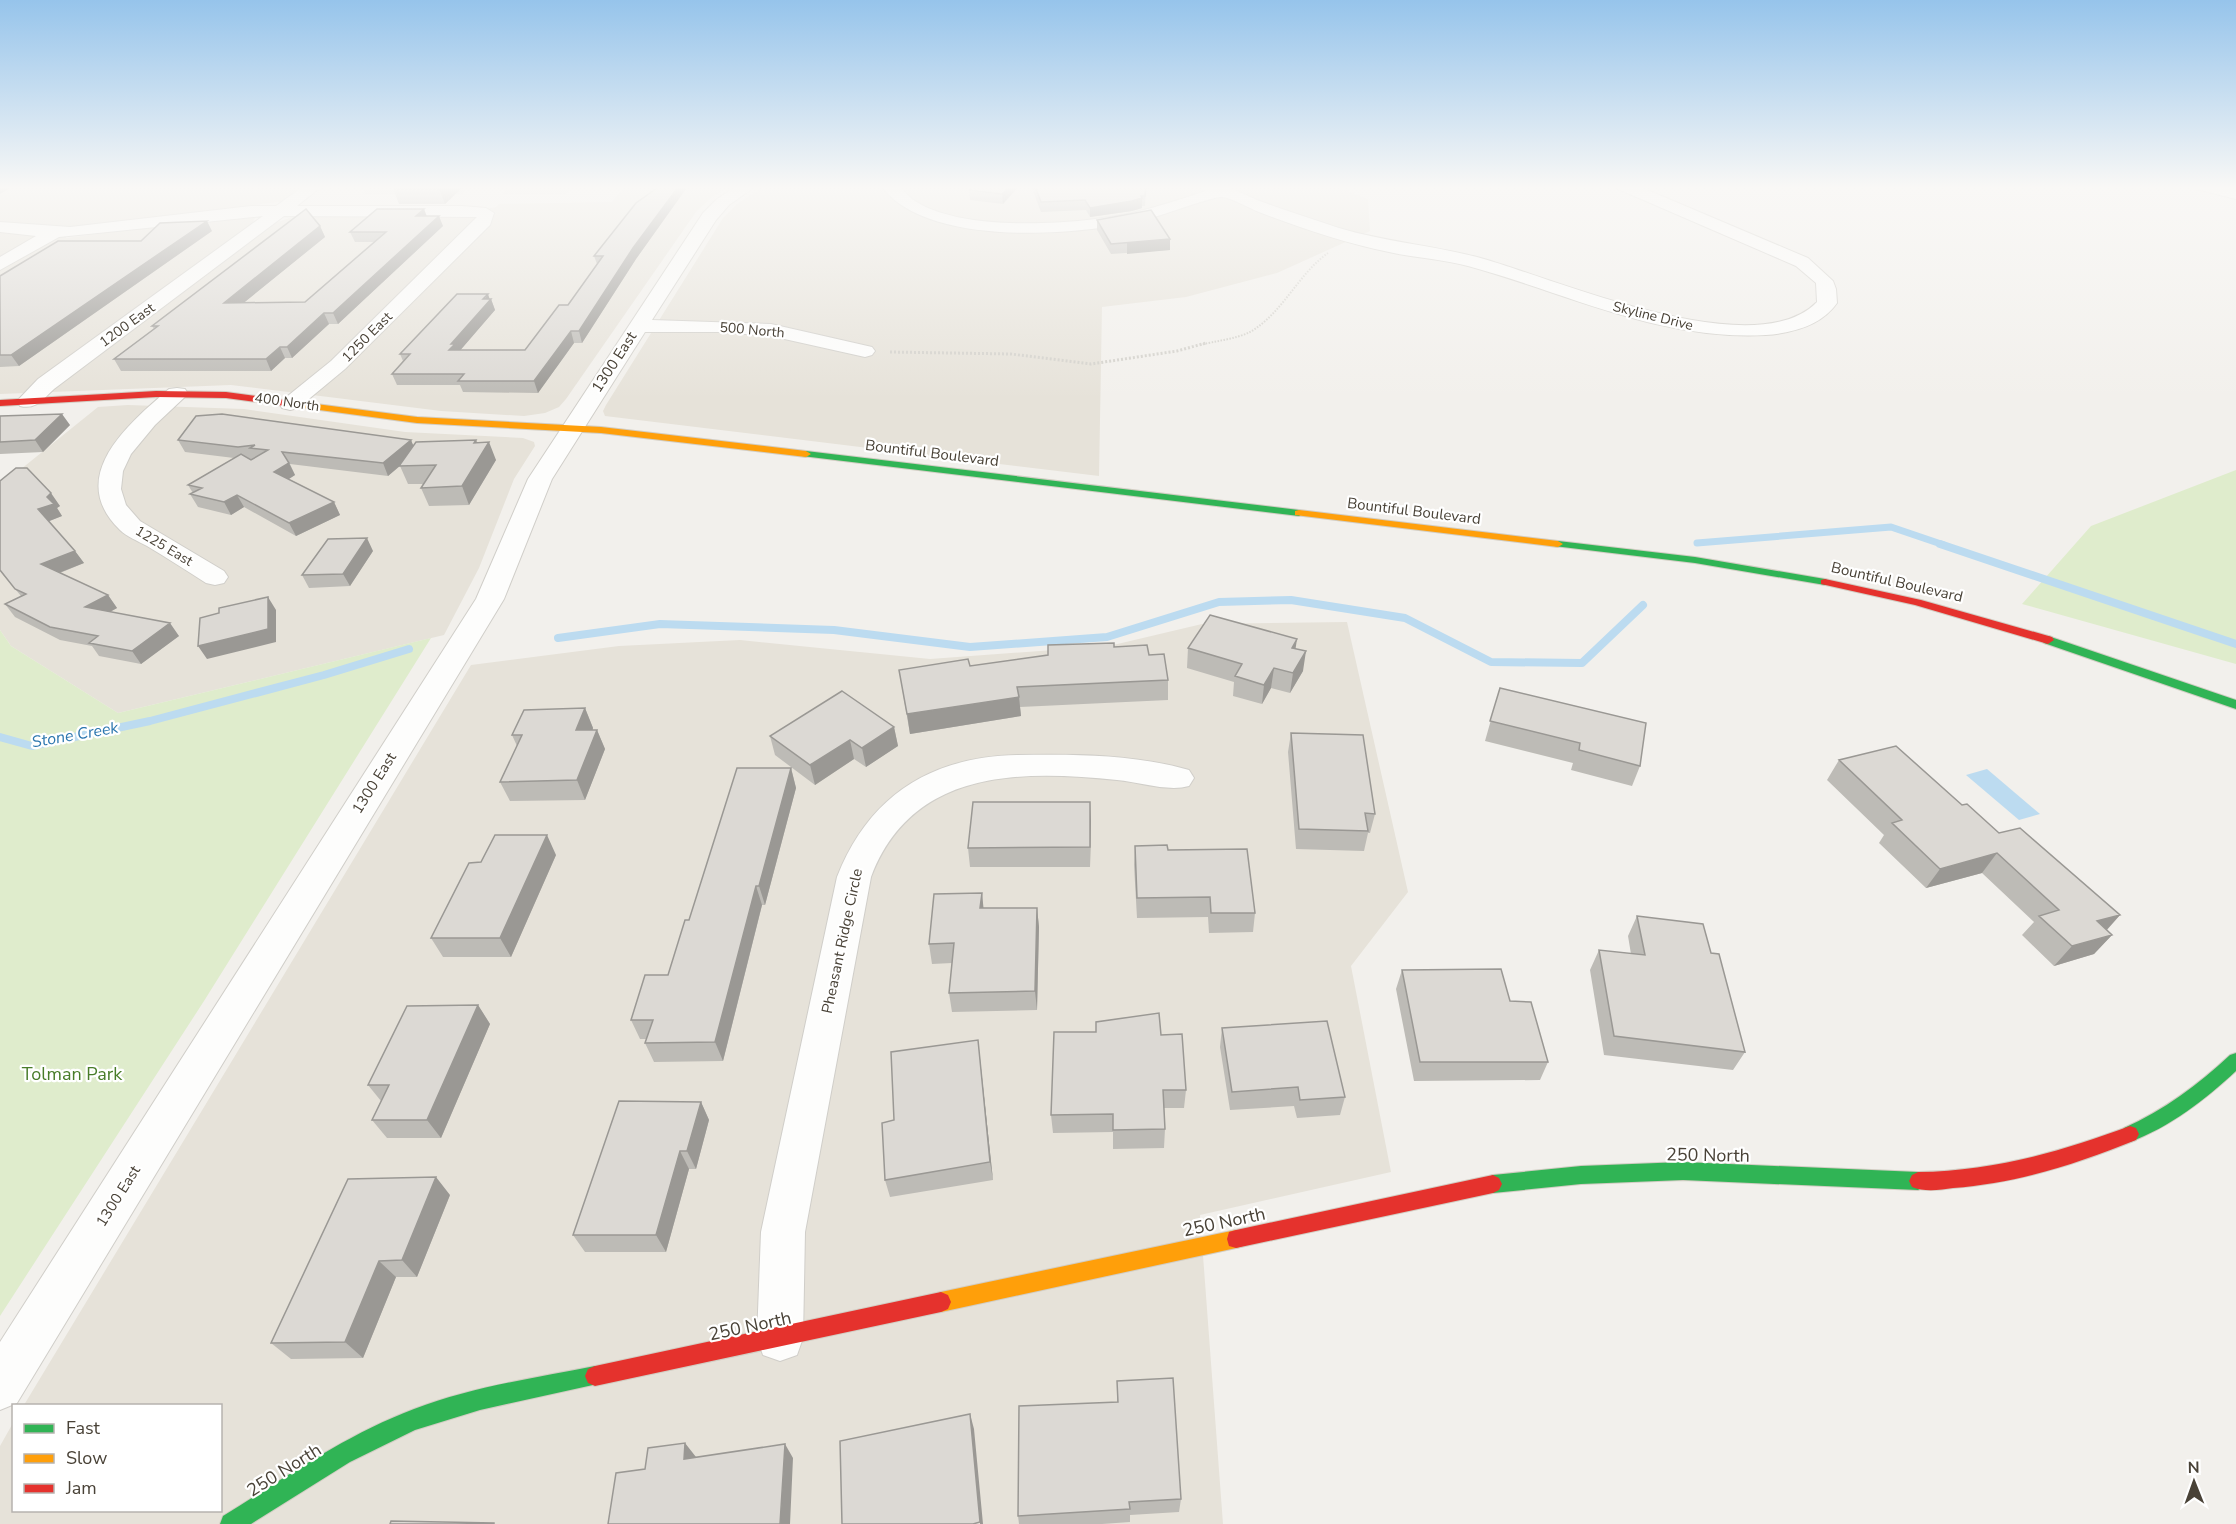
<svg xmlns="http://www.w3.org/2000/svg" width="2236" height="1524" font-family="'Nunito Sans',sans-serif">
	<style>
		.residential { fill: #e6e2d9 }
		.green { fill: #dfeccc }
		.parking { fill: #e1dfdc }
		.water { fill: #bcdbf0 }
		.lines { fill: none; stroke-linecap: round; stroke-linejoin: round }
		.stream-far1 { stroke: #bcdbf0; stroke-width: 7 }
		.stream { stroke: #bcdbf0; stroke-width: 8 }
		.street-casing { stroke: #d0cec9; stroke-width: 2 }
		.fast-casing { stroke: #d2cdc3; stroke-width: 2 }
		.slow-casing { stroke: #d2cdc3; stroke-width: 2 }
		.jam-casing { stroke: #d2cdc3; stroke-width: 2 }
		.path-far1 { stroke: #d2d0ca; stroke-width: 2; stroke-dasharray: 1.5 1.5; stroke-linecap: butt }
		.path { stroke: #d2d0ca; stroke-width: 3; stroke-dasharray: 2 2; stroke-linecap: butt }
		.street { fill: #fdfdfc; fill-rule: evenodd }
		.fast { fill: #30b455; fill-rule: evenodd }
		.slow { fill: #ff9f0a; fill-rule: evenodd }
		.jam { fill: #e5322d; fill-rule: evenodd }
		.wall { fill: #bdbbb6 }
		.shaded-wall { fill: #9a9894 }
		.building { fill: #dcd9d4; stroke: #9a9894; stroke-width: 1.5 }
		.labels { text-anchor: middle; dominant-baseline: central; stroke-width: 4.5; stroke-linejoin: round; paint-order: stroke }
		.far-street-label { font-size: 14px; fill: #494237; stroke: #fff }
		.street-label { font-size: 15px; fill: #494237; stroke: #fff }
		.water-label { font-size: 16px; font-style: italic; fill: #2d77af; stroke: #fff }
		.near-park-label { font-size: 18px; fill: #487c29; stroke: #fff }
		.near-street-label { font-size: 18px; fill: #494237; stroke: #fff }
	</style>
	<rect width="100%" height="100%" fill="#f2f0ec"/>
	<!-- residential -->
	<path class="residential" d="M0,186H324L302,203L277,202L69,228L66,238L219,218L252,217L255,218L253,222H277L296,216H452L496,207L499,204L612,202L625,186H729L712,197L696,212L566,399L559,407L545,413L524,416L441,411L231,385L0,394Z
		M764,186H1335L1368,199L1370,231L1277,273L1186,297L1102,307L1099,476L605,416L603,411L606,405L723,218L737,204Z
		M128,405L244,409L405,432L523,438L534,442L535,446L514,479L479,568L444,635L118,713L11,646L0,630V486L98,407Z
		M1347,622L1408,892L1351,966L1391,1172L1200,1215L1223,1524H0V1446L13,1423L14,1510H220V1406L24,1405L471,665L619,646L740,640L930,659L1109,646L1202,624Z"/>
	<!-- green -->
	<path class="green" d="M2236,470V664L2022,604L2091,526Z
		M0,630L11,646L118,713L431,638L204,1001L0,1316Z"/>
	<!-- parking -->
	<path class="parking" d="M372,186H586L583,189H571L566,194H503L507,189H467L462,194H362Z"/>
	<!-- water -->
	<path class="water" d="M1987,769L2040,814L2019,820L1966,775Z"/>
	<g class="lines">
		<!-- stream-far1 -->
		<path class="stream-far1" d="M1697,543L1891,527L1944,545"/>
		<!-- stream -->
		<path class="stream" d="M1940,544L2236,644
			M558,638L660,624L834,630L970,647L1107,637L1219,602L1291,600L1405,618L1491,662L1582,663L1643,605
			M0,737L32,746L150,721L324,675L409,649"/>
		<defs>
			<path id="street" d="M304,186H322L297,206H462L486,208L494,213L490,225L345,369L298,408L290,410L282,408L279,403L331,361L477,217L284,216L54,389C43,399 36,410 20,406L17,401L38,379L263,216L59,237L0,270V257L36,236L0,232V222L70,227L251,206H276Z
				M737,186H756L729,205L716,220L652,320L771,324L872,347L875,351L872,355L865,357L771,336L721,332H645L552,479L504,599L17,1403L0,1410V1342L476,599L528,479L703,213L717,199Z
				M881,186H898C903,190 907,195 912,199C959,233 1077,225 1132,213C1157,207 1182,199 1206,191L1201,186C1208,186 1217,185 1224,186C1235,189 1247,196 1257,200C1284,210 1312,219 1339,228C1386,242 1431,245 1477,257C1552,277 1754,367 1817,302L1816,283L1796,266L1618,189L1616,186H1638L1808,258L1833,281L1836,289L1837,303C1821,326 1792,333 1766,335C1660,341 1567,293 1468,266C1442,259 1415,258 1389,252C1345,243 1301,228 1259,212C1248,208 1233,198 1222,197C1213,196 1158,217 1144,220C1077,236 927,248 881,186Z
				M2194,186H2222L2236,189V199L2196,189Z
				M177,388L185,389L188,394L155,425L131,454L123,471L121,489L126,505L140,521L224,571L228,577L224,583L215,585L206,583C186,570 167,558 147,546C138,541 127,537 120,530C65,477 128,424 169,389Z
				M1017,755C1074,754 1134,754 1189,770L1194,778L1189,786C1168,792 1140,782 1117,780C1019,770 912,769 871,877L805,1232L803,1338L797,1355L780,1361L763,1355L757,1338L761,1232L837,877C869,796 930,757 1017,755Z"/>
			<path id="fast" d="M806,451L1299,510L1304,513L1299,516L802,456V452Z
				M1558,541L1695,557L1825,579L1831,582L1825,585L1695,563L1554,546V542Z
				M2048,636L2236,700V709L2044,643L2042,640Z
				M2236,1053V1071C2205,1100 2170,1127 2130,1142L2124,1140L2121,1134L2124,1128C2164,1110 2198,1085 2230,1055Z
				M1683,1162L1918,1172L1924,1175L1927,1181L1924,1187L1918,1190L1683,1180L1581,1184L1493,1193L1487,1190L1484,1184L1487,1178L1493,1175L1581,1166Z
				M595,1366L602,1369L605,1376L602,1383L480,1410L415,1430L350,1462L251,1524H220L223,1516C285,1478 345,1435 414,1409C472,1387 534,1378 595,1366Z"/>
			<path id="slow" d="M285,400L417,417L601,427L806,451L811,454L806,457L601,433L417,423L282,405L280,403Z
				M1299,510L1558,541L1563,544L1558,547L1295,515V511Z
				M1236,1230L1243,1232L1245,1239L1243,1246L1236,1248L941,1312L934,1309L931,1302L934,1295L941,1292Z"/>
			<path id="jam" d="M156,391L226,392L285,400L290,403L285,406L226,398L156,397L0,406V400Z
				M1825,579L1921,600L2052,637L2054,640L2048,644L1915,605L1821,584V580Z
				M2130,1126L2136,1128L2139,1134L2136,1140C2077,1164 2017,1183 1953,1188C1940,1190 1924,1192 1912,1187L1909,1181L1912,1175L1918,1172C1993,1171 2060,1152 2130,1126Z
				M1493,1175L1499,1178L1502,1184L1499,1190L1493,1193L1236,1248L1229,1246L1227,1239L1229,1232L1236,1230Z
				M941,1292L948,1295L951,1302L948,1309L941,1312L595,1386L588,1383L585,1376L588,1369L595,1366Z"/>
		</defs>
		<!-- street casing -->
		<use href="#street" class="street-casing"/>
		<!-- fast casing -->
		<use href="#fast" class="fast-casing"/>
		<!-- slow casing -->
		<use href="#slow" class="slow-casing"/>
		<!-- jam casing -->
		<use href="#jam" class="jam-casing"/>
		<!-- path-far1 -->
		<path class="path-far1" d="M1200,345C1215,341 1236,339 1250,332C1283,313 1298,274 1328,253"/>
		<!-- path -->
		<path class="path" d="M890,352L1011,354L1091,364L1177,351L1206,343"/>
		<!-- street -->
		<use href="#street" class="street"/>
		<!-- fast -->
		<use href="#fast" class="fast"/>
		<!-- slow -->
		<use href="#slow" class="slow"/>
		<!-- jam -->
		<use href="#jam" class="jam"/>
	</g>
	<!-- wall -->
	<path class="wall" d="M392,186H464L445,204H399Z
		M660,186H688L636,259L582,343H574L538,393L463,392L460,385H397L392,374L403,361L400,354L490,299H491L495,310L460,350H525L568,305L597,264L594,256Z
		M1019,186L1003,204L970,200L969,190Z
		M1031,186H1136L1146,188L1145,206H1142V208L1132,211L1090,217L1086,210L1041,212Z
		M427,216L443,226L338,324H329L292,358H285L271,371H121L114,359L154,329L152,326L320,226L325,237L243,303L305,302L374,242H355L350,232Z
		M1097,220L1170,239V250L1111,254L1097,230Z
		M212,231L19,366L0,367V276L141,241Z
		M0,416L70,425L43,452L0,454Z
		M178,440H411L413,446L476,440L477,443L496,460L469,505L429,506L421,488L423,484H408L400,466L388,476L290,464L295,475L289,479L334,502L340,515L296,536L244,507L231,515L198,507L190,494L193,493L188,485L234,458L185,452Z
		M16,468L60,506L57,508L62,516L49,521L75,551L84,563L60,573L108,595L117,608L110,612L179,636L141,664L99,656L92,646L60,640L15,617L5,604L21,596L0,571Z
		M373,551L350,586L309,588L302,575Z
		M1114,647L1149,655L1168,680V700L1020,707L1021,716L910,734L899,670L970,666Z
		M1188,648L1296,649L1303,671L1290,693L1271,688L1262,704L1233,696L1234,682L1187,668Z
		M1500,688L1640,766L1632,786L1571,770L1573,763L1485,741Z
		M585,708L593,728V730H597L605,749L585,800L510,801L500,782L517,746L512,735Z
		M894,727L898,746L866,767L854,759L815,785L775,755L770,736Z
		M1291,733L1375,814L1370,833H1368L1364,851L1296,849L1288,752Z
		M1839,760L1962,805L1999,833L2120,915L2107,930L2112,935L2094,954L2054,966L2022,935L2034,922L1982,873L1926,888L1879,843L1884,835L1827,780Z
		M791,768L796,788L765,905H762L723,1061L654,1062L645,1043L647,1039H640L631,1020L668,975L689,920Z
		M1090,802V867H970L968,848Z
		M1135,846L1168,850L1255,913L1253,932L1209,933L1208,917L1137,918L1134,865Z
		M556,855L511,957H443L431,938L481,862Z
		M982,893L983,908H1037L1039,927L1037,1010L952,1012L949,993L952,963L932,964L929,944Z
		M1637,916L1711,953L1745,1052L1733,1070L1604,1055L1590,970L1599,950L1631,954L1628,936Z
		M1402,970L1510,1001L1548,1062L1540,1080L1414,1081L1396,989Z
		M478,1005L490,1024L441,1138H387L372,1120L381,1101L368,1085Z
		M1222,1028L1345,1097L1340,1115L1297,1118L1294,1106L1230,1110L1220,1047Z
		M1161,1035L1186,1090L1184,1108H1164L1165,1129L1164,1148L1113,1149V1132L1053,1133L1051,1115Z
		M978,1040L993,1180L890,1197L885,1180L894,1120Z
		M701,1102L709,1120L696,1169H689L666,1252H585L573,1235Z
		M450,1195L417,1277H396L363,1358L291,1359L271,1343Z
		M1117,1381L1181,1499L1179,1512L1130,1515V1522L1102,1524H1019L1018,1516L1117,1402Z"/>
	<!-- shaded-wall -->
	<path class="shaded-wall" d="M0,186H13L0,194Z
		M438,186H464L445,204Z
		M679,186H688L636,259L582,343L579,331L633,248Z
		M1010,186H1019L1003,204L1002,194Z
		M1142,198V208L1132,211L1090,217V208Z
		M424,209L428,219L416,216Z
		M439,216L443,226L338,324L333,313Z
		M207,221L212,231L19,366L11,355Z
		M320,226L325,237L230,314L224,303Z
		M1170,239V250L1127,254V243Z
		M488,294L490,300L491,299L495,310L458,353L449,350L451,344Z
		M324,313L329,324L292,358L287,347Z
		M571,331L574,343L538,393L534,381Z
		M280,347L285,358L271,371L266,359Z
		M62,414L70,425L43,452L35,440Z
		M411,440L416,452L388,476L383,463Z
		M476,440L481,454L489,442L496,460L469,505L462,486Z
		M289,463L295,475L281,484L274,472Z
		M51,493L60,506L57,508L62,516L47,522L38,509L47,497Z
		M237,495L244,507L231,515L224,502Z
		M334,502L340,515L296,536L289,523Z
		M367,538L373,551L350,586L343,574Z
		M75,551L84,563L51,576L41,564Z
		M108,595L117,608L95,620L85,607Z
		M268,597L276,610V642L207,659L198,646Z
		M170,623L179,636L141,664L132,651Z
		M1297,639L1294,659L1292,648Z
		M1306,651L1303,671L1290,693L1293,673Z
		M1274,668L1271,688L1262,704L1264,685Z
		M1019,697L1021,716L910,734L907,714Z
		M585,708L593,728L585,750L576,730Z
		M894,727L898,746L866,767L862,748Z
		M597,730L605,749L585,800L577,780Z
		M850,740L854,759L815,785L810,765Z
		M791,768L796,788L765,905L759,886Z
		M1090,802L1091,821L1090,867Z
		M547,835L556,855L511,957L500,938Z
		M1997,853L1982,873L1926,888L1940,869Z
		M756,886L762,905L723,1061L715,1042Z
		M982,893L984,913L980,908Z
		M1037,908L1039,927L1037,1010L1035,991Z
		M2120,915L2102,935L2097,921Z
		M2112,935L2094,954L2054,966L2072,946Z
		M478,1005L490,1024L441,1138L427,1120Z
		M978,1040L980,1059L993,1180L990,1162Z
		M701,1102L709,1120L696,1169L687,1151Z
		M680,1151L689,1169L666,1252L656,1235Z
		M436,1177L450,1195L417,1277L402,1260Z
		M379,1261L396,1277L363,1358L345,1342Z
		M970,1414L974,1429L983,1524H980V1522Z
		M685,1443L696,1457L694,1473L684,1459Z
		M785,1444L793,1458L790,1524H780Z"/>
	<!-- building -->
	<path class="building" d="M660,186H679L633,248L579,331H571L534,381H458L464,374H392L410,354H400L457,294H488L483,299H491L451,344H455L449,350H525L559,305H568L603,256H594L636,203Z
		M974,186H1010L1002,194L969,190Z
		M1035,186H1136L1146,188L1145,196H1141L1142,198L1132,201L1090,208L1085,200L1041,202Z
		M306,209L320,226L224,303L305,302L386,232H350L377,209H424L416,216H439L333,313H324L287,347H280L266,359H114L158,326H152Z
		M1151,210L1170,239L1111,244L1097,220Z
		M207,221L11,355H0V276L58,241H141L160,223Z
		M62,414L35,440L0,442V416Z
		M222,414L411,440L383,463L282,452L289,463L274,472L334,502L289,523L237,495L224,502L190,494L202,488L188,485L241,454L251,460L268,450L250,448L255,445L238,447L178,440L196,416Z
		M476,440L474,443L489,442L462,486L421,488L436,465L399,466L416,442Z
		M16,468H27L51,493L47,497L54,504L38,509L75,551L41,564L108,595L85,607L170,623L132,651L89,643L98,636L50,627L5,604L26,594L15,589L0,570V481Z
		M367,538L343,574L302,575L328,539Z
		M268,597V629L198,646L200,618L219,613V608Z
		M1210,615L1297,639L1292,648L1306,651L1293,673L1274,668L1264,685L1235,676L1242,664L1188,648Z
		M1114,643V647L1147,645L1149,655L1164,654L1168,680L1017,687L1019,697L907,714L899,670L968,659L970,666L1048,655V645Z
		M1500,688L1646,723L1640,766L1579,750L1580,743L1490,721Z
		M842,691L894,727L862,748L850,740L810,765L770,736Z
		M585,708L576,730H597L577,780L500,782L522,735H512L524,710Z
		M1291,733L1363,735L1375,814L1365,813L1368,831L1299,829Z
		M1896,746L1962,805L1967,804L1999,833L2020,828L2120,915L2097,921L2112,935L2072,946L2039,916L2059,910L1997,853L1940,869L1892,823L1902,820L1839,760Z
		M737,768H791L759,886H756L715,1042L645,1043L653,1020H631L645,975H668L685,920H689Z
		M973,802H1090V847L968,848Z
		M495,835H547L500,938H431L469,863L481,862Z
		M1167,845L1168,850L1247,849L1255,913H1211L1210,897L1137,898L1135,846Z
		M982,893L980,908H1037L1035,991L949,993L954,943L929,944L934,894Z
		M1637,916L1703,924L1711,953L1719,954L1745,1052L1614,1036L1599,950L1645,955Z
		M1501,969L1510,1001L1531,1002L1548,1062H1420L1402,970Z
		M478,1005L427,1120H372L389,1085H368L407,1006Z
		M1159,1013L1161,1035L1182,1034L1186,1090H1163L1165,1129L1113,1130V1114L1051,1115L1054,1032H1096V1022Z
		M1327,1021L1345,1097L1300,1100L1298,1087L1232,1092L1222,1028Z
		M978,1040L990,1162L885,1180L882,1123L894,1120L891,1052Z
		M619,1101L701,1102L687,1151H680L656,1235H573Z
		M436,1177L402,1260L379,1261L345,1342L271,1343L348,1179Z
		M1173,1378L1181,1499L1129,1502L1130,1509L1018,1516L1019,1406L1118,1402L1117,1381Z
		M970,1414L980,1522L973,1524H842L840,1441Z
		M685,1443L684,1459L785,1444L780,1524H608L616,1473L645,1469L648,1448Z
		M391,1521L494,1523V1524H390Z"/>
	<!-- sky -->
	<linearGradient id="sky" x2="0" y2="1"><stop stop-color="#96c4eb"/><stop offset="0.47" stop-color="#f9f8f6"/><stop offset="1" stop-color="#f9f8f6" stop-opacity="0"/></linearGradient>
	<rect width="2236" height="399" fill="url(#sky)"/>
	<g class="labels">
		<!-- far-street labels -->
		<g class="far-street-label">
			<text transform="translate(1653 316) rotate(14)">Skyline Drive</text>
			<text transform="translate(127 325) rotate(-36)">1200 East</text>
			<text transform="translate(752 330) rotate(5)">500 North</text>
			<text transform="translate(367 337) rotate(-45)">1250 East</text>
			<text transform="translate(287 402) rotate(8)">400 North</text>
			<text transform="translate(164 546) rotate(31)">1225 East</text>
		</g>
		<!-- street labels -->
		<g class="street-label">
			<text transform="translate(614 362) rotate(-57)">1300 East</text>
			<text transform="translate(932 453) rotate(7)">Bountiful Boulevard</text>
			<text transform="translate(1414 511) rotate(7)">Bountiful Boulevard</text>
			<text transform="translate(1897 582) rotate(13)">Bountiful Boulevard</text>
			<text transform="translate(374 783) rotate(-58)">1300 East</text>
			<text transform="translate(842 941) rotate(-78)">Pheasant Ridge Circle</text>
			<text transform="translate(118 1196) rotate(-58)">1300 East</text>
		</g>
		<!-- water labels -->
		<g class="water-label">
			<text transform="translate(75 735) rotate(-10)">Stone Creek</text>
		</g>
		<!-- near-park labels -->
		<g class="near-park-label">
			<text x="72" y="1074">Tolman Park</text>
		</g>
		<!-- near-street labels -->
		<g class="near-street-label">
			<text transform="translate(1708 1155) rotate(1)">250 North</text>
			<text transform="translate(1224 1222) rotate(-12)">250 North</text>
			<text transform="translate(750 1326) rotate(-12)">250 North</text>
			<text transform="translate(284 1470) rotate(-32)">250 North</text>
		</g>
	</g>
	<!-- legend -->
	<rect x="12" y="1404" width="210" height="108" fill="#ffffff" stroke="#b6b3af" stroke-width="1.5"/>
	<rect x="24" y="1424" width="30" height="9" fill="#30b455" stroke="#b6b3af" stroke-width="1.5"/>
	<text x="66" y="1434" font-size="18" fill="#494237">Fast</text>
	<rect x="24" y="1454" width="30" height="9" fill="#ff9f0a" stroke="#b6b3af" stroke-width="1.5"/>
	<text x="66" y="1464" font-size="18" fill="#494237">Slow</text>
	<rect x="24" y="1484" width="30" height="9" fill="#e5322d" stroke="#b6b3af" stroke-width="1.5"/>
	<text x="66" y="1494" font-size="18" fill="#494237">Jam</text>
	<!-- north arrow -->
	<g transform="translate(2194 1482) rotate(359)" stroke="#ffffff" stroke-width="4.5" paint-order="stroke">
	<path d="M0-4.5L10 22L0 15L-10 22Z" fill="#494237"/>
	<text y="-9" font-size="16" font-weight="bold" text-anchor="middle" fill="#494237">N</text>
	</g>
</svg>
